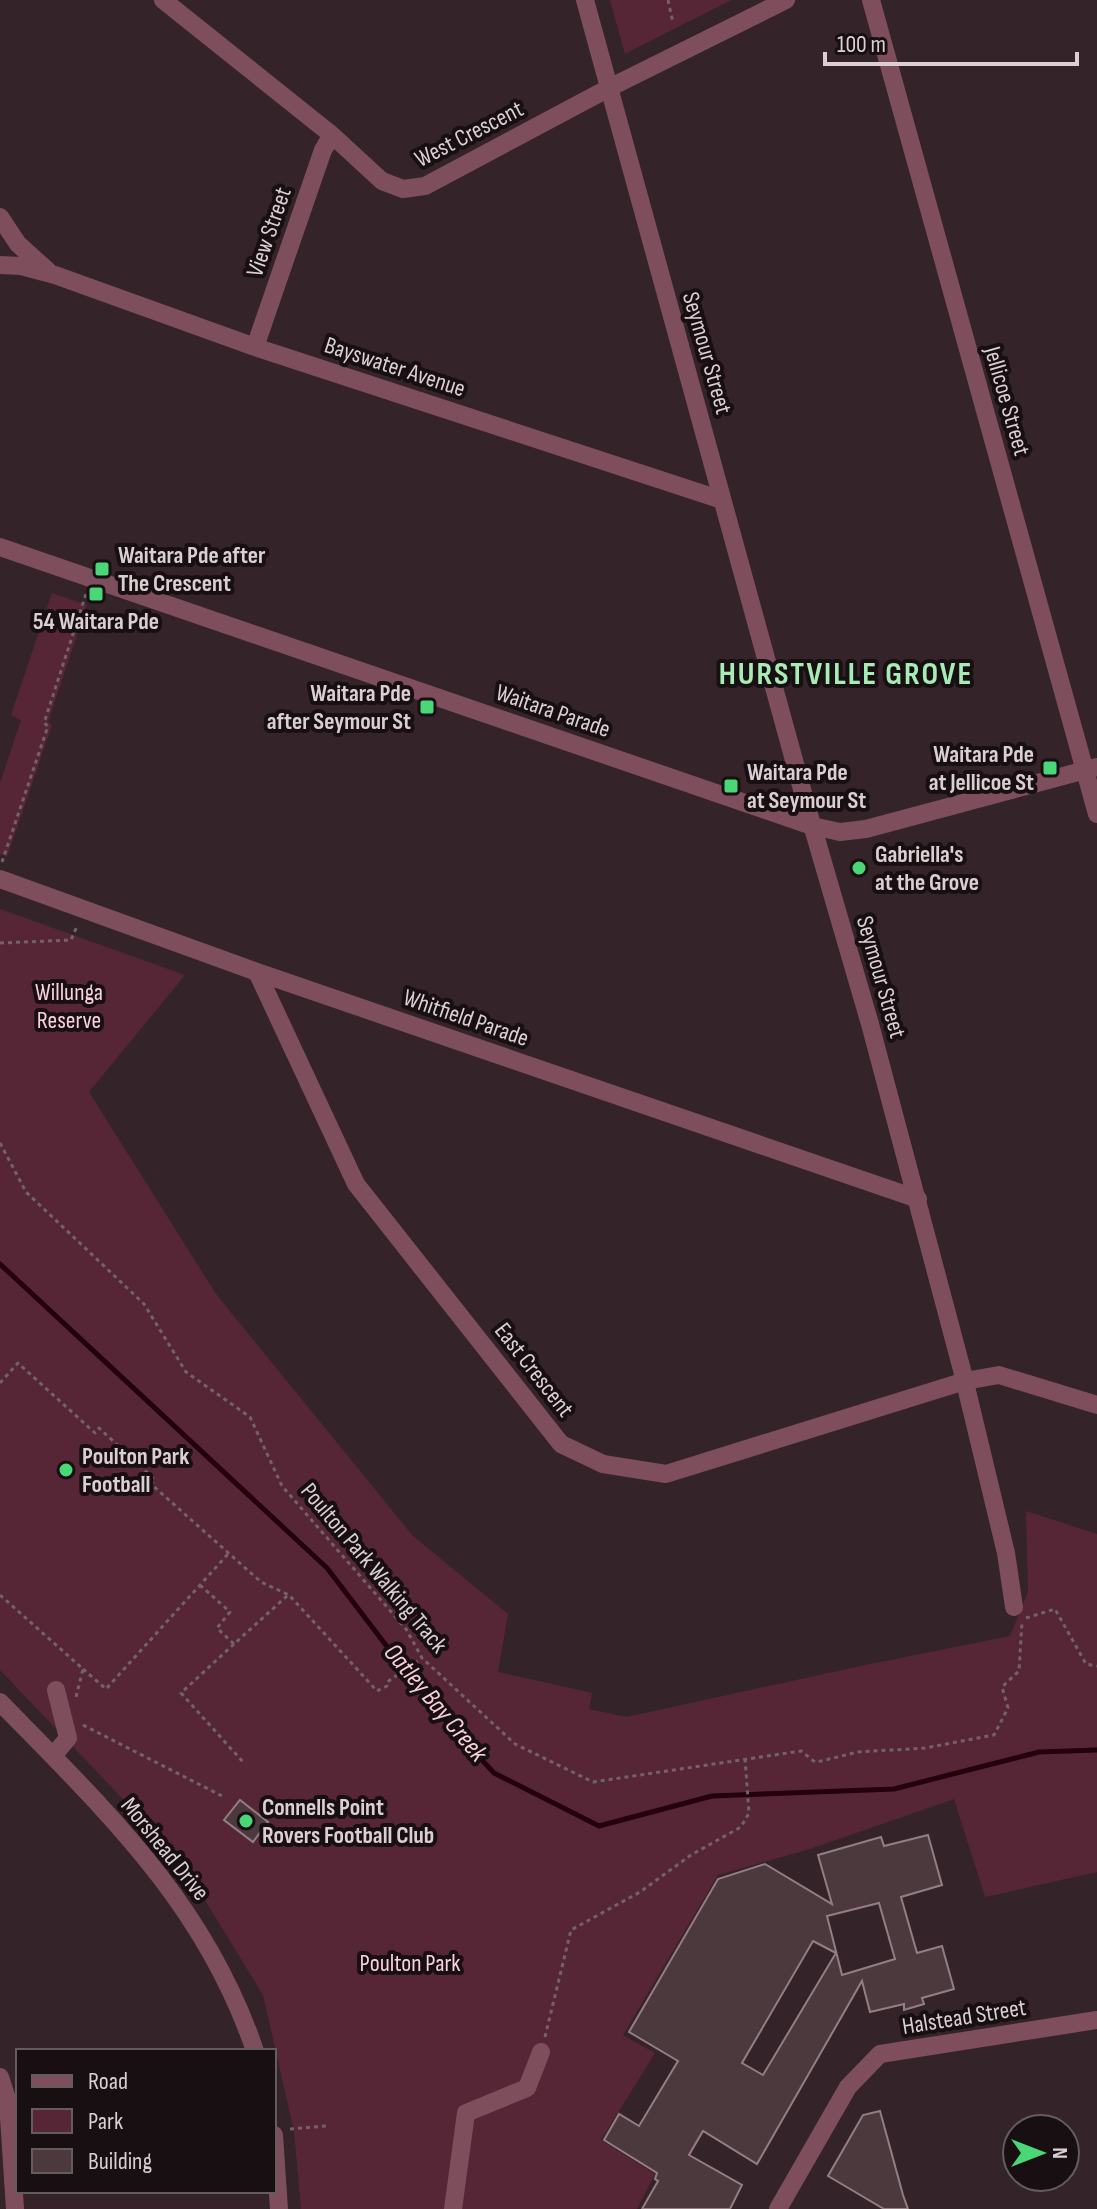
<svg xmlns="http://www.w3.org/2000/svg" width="1097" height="2209" font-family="'Sofia Sans Condensed',sans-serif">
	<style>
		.green { fill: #572636 }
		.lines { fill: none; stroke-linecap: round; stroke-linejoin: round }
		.stream { stroke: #23000c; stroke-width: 5 }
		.building { fill: #4c393e; stroke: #937e84; stroke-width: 2; fill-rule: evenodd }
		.path { stroke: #726367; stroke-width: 3; stroke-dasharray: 4 4; stroke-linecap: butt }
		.minor { stroke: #7f4e5d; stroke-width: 18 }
		.poi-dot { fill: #4ad778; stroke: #170f11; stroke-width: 3 }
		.labels { text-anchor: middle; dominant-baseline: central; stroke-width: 8; stroke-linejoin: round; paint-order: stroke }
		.street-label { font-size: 24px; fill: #dbcfd2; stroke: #170f11 }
		.poi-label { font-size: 24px; font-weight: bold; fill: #dbcfd2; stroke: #170f11; text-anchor: start }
		.park-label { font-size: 24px; fill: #fad1dc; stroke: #170f11 }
		.water-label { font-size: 26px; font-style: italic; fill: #fad0db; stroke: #170f11 }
		.district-label { font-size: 32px; font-weight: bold; letter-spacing: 2px; fill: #a7ebb5; stroke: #170f11 }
	</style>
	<rect width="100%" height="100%" fill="#342328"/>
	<!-- green -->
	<path class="green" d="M610,0H731L625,54Z
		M52,593L87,605L48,722L52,725L7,857L0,854V783L21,720L11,715Z
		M0,909L185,975L89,1092L216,1294L413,1536L508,1614L498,1672L592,1693L589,1709L627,1717L856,1667L1010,1636L1028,1592L1026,1511L1097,1534V1872L985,1897L954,1799L810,1849L718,1875L623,2035L655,2053L601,2140L655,2174L637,2209H301L294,2131L263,1995L200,1892L119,1795L0,1670Z"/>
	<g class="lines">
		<!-- stream -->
		<path class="stream" d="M0,1264L327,1568L434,1708L494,1773L599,1826L712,1796L894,1789L1039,1752L1097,1750"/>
	</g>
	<!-- building -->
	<path class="building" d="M240,1800L268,1822L253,1842L224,1820Z
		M928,1835L942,1885L901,1897L917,1953L942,1946L954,1989L922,1998L924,2004L904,2010V2004L870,2012L862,1981L757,2164L703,2131L689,2155L742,2185L730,2209H642L658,2181L655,2179L657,2173L604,2140L619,2114L639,2126L678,2061L629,2032L718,1879L765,1864L832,1904L818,1855L881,1837L884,1846ZM879,1903L895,1959L842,1975L827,1916ZM813,1941L836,1953L763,2075L742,2063Z
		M880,2111L903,2195L908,2209H884L828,2176L863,2115Z"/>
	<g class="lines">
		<!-- path -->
		<path class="path" d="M668,0L673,23
			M2,862L48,726L44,723L86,594
			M0,943L71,940L77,926
			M0,1143L26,1192L144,1304L186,1372L250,1417L282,1486L406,1629L422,1658L515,1744L593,1782L801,1751L815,1762L821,1761L858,1752L925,1748L994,1735L1008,1708L1002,1687L1019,1671L1022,1622
			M0,1383L18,1363L95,1433L99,1428L155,1480L151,1484L261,1582L289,1595L377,1691L387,1686V1682L422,1658
			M200,1585L230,1612L217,1628L234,1644L288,1595
			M0,1595L83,1669L76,1697
			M1026,1618L1055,1609L1086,1664L1097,1666
			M234,1644L181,1693L243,1762
			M83,1669L106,1689L228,1554
			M83,1725L224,1797
			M545,2037L571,1930L640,1892L691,1855L741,1827L749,1813L745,1758
			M290,2129L326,2126"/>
		<!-- minor -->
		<path class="minor" d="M163,0L332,135L382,181L403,189L425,186L609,88L786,0
			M585,0L808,811L870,1024L962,1370L1006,1553L1014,1607
			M871,0L1097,814
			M0,217L18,244L48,271
			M0,265L21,266L55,275L255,347L722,500
			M255,347L323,150L332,135
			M0,547L812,826L840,832L866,829L1097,767
			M0,879L257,972L918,1199
			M257,972L356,1184L561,1444L603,1464L666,1474L965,1381L999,1375L1097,1405
			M0,1702C106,1811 205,1903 255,2051
			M53,1756L68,1738L56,1690
			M0,2077L8,2102L15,2209
			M274,2135L279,2209
			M453,2209L466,2113L527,2088L541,2052
			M778,2209L848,2087L880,2054L1097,2020"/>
	</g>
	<!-- markers -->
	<g class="poi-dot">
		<rect x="94" y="561" width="16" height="16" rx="4"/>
		<rect x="88" y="586" width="16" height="16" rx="4"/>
		<rect x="419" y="699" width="16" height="16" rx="4"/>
		<rect x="1042" y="760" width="16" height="16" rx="4"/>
		<rect x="723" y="778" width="16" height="16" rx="4"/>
		<circle cx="859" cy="868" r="8"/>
		<circle cx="66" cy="1470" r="8"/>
		<circle cx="246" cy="1821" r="8"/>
	</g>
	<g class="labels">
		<!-- street labels -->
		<g class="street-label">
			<text transform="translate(469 134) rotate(-27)">West Crescent</text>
			<text transform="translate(269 232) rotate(-71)">View Street</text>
			<text transform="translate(707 353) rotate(74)">Seymour Street</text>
			<text transform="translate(395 367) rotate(18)">Bayswater Avenue</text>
			<text transform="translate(1007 401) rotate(74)">Jellicoe Street</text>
			<text transform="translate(553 711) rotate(19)">Waitara Parade</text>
			<text transform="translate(881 977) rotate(74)">Seymour Street</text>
			<text transform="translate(466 1018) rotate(19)">Whitfield Parade</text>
			<text transform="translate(534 1370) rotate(52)">East Crescent</text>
			<text transform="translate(374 1568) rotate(50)">Poulton Park Walking Track</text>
			<text transform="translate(165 1849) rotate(51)">Morshead Drive</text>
			<text transform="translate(964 2017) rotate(-9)">Halstead Street</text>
		</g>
		<!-- poi labels -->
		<g class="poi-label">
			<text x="118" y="555">Waitara Pde after<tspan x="118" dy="28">The Crescent</tspan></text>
			<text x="96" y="621" text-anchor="middle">54 Waitara Pde</text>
			<text x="411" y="693" text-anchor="end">Waitara Pde<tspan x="411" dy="28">after Seymour St</tspan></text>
			<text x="1034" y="754" text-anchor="end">Waitara Pde<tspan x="1034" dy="28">at Jellicoe St</tspan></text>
			<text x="747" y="772">Waitara Pde<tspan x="747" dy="28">at Seymour St</tspan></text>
			<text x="875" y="854">Gabriella's<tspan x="875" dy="28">at the Grove</tspan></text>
			<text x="82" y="1456">Poulton Park<tspan x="82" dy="28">Football</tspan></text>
			<text x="262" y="1807">Connells Point<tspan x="262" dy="28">Rovers Football Club</tspan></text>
		</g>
		<!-- park labels -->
		<g class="park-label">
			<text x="69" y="992">Willunga<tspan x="69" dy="28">Reserve</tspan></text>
			<text x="410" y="1963">Poulton Park</text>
		</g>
		<!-- water labels -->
		<g class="water-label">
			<text transform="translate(435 1703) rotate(50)">Oatley Bay Creek</text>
		</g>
		<!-- district labels -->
		<g class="district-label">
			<text x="846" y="674">HURSTVILLE GROVE</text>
		</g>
	</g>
	<!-- legend -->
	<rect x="16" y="2049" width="260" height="144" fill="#170f11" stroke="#655c5e" stroke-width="2"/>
	<rect x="32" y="2075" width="40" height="12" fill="#7f4e5d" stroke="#655c5e" stroke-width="2"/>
	<text x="88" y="2089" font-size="24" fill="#dbcfd2">Road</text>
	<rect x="32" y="2109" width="40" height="24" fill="#572636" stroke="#655c5e" stroke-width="2"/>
	<text x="88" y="2129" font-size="24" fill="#dbcfd2">Park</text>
	<rect x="32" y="2149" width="40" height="24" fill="#4c393e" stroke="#655c5e" stroke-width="2"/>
	<text x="88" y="2169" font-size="24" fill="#dbcfd2">Building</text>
	<!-- north arrow -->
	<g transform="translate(1041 2153) rotate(90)"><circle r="38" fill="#170f11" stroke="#655c5e" stroke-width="2"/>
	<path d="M0-6L14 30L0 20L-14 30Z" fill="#4ad778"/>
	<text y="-12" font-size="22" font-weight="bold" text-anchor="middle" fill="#dbcfd2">N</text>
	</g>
	<!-- scale -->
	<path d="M825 52v12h252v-12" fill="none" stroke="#dbcfd2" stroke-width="4"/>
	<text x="837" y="52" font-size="24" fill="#dbcfd2" stroke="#170f11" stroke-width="6" paint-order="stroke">100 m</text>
</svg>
